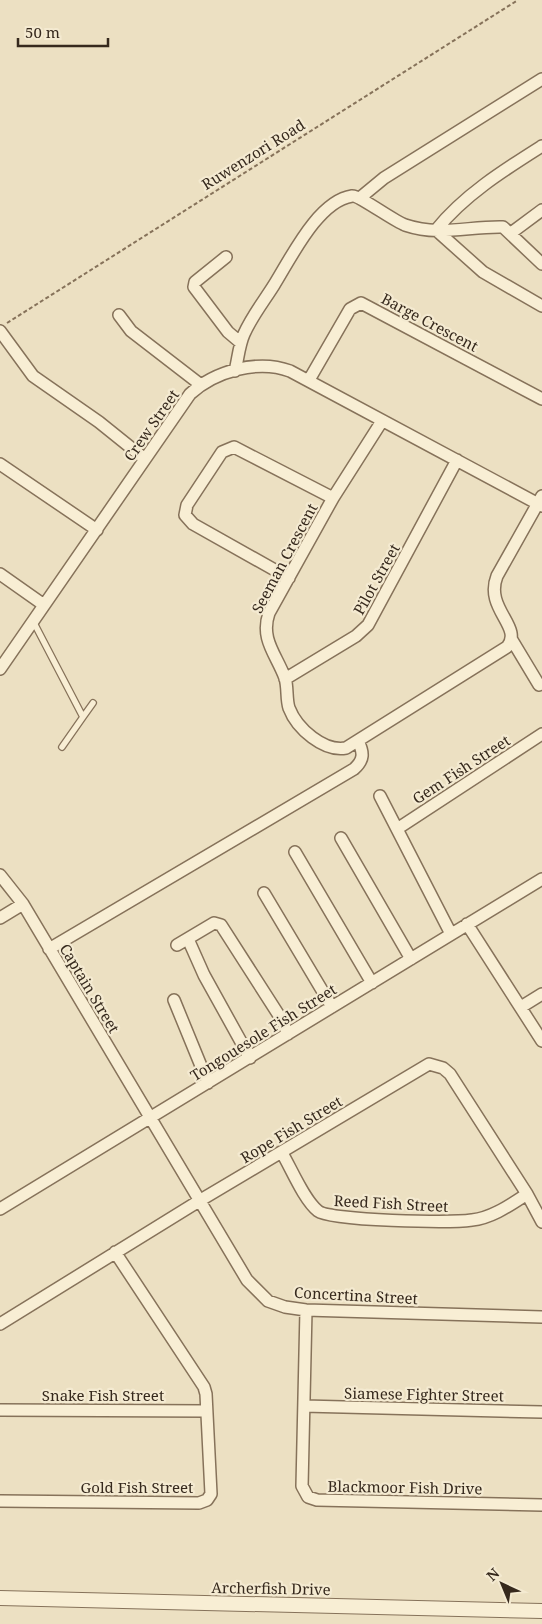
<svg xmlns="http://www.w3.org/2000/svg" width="542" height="1624" font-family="'Noto Serif',serif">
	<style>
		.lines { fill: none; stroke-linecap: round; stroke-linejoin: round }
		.service-casing { stroke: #86725a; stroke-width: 8 }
		.minor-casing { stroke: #86725a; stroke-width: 14 }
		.tertiary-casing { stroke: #86725a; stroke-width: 16 }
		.path { stroke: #86725a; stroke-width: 2; stroke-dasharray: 4 2.5; stroke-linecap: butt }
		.service { stroke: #f8eed4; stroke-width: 5.5 }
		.minor { stroke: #f8eed4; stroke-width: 11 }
		.tertiary { stroke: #f8eed4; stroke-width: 14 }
		.labels { text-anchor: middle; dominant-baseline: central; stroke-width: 4.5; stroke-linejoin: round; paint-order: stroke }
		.street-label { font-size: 15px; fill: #36291d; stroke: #f4ead1 }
	</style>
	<rect width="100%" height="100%" fill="#ece0c2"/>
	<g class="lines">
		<defs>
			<path id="service" d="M33,621L83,717L62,747
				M83,717L93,703"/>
			<path id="minor" d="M361,197L384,178L542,79
				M436,230C464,195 504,170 542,146
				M436,230L483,272L542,306
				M511,233L542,210
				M226,257L195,282L194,287L228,332L241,343
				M119,315L131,331L201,385
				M0,331L33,376L99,422L145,459
				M235,371C238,359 239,345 244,334C252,316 264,301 274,285C291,258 318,201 352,196C359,195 392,220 405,225C441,237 468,226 503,227L542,264
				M309,380L350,309L361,303L542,399
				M382,421L333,498L269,613C260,639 276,654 285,678C288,687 286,699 289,708C297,729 324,752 346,748L507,647C524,627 484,609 497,576L542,496
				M0,464L97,530
				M0,574L44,605
				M289,578L193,524L185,515L187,505L222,452L234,447L333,498
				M512,640L539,685
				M0,669L190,394C215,371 258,359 290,371L542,506
				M285,679L356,636L368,625L457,460
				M380,796L451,934
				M397,829L542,734
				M341,838L411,959
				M295,852L372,983
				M0,875L23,904L247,1280L268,1301L285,1307L306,1310L542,1317
				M264,893L332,1007
				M0,918L23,904
				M467,924L542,1041
				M188,939L204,975L250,1058
				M177,945L214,923L221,925L280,1017L288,1034
				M49,949L354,769C364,760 364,753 358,741
				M174,1000L208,1083
				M521,1007L542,994
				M282,1153C291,1168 304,1200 318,1211C331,1221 451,1223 472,1220C492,1218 510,1205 527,1194
				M0,1209L542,879
				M306,1310L302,1486L308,1497L317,1500L542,1505
				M0,1324L199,1201L429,1064L443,1068L450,1074L527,1194L542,1222
				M304,1406L542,1412
				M0,1410L206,1411
				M0,1501L199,1503L207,1500L211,1494L206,1394L204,1387L115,1252"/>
			<path id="tertiary" d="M0,1598L542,1611"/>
		</defs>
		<!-- service casing -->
		<use href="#service" class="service-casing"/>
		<!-- minor casing -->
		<use href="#minor" class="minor-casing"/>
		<!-- tertiary casing -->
		<use href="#tertiary" class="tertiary-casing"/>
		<!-- path -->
		<path class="path" d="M7,323L518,0"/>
		<!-- service -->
		<use href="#service" class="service"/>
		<!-- minor -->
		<use href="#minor" class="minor"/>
		<!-- tertiary -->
		<use href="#tertiary" class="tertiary"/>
	</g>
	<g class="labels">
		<!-- street labels -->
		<g class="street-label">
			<text transform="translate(253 154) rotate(-32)">Ruwenzori Road</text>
			<text transform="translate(430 322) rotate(28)">Barge Crescent</text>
			<text transform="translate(151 425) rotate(-55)">Crew Street</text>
			<text transform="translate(284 558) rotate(-62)">Seeman Crescent</text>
			<text transform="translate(376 579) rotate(-61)">Pilot Street</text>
			<text transform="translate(461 769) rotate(-33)">Gem Fish Street</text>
			<text transform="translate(90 988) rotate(59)">Captain Street</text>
			<text transform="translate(263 1032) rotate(-32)">Tongouesole Fish Street</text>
			<text transform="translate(291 1129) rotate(-31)">Rope Fish Street</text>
			<text transform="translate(391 1203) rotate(3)">Reed Fish Street</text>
			<text transform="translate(356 1295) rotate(3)">Concertina Street</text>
			<text transform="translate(424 1394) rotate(1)">Siamese Fighter Street</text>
			<text x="103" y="1395">Snake Fish Street</text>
			<text x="137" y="1487">Gold Fish Street</text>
			<text transform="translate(405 1487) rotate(1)">Blackmoor Fish Drive</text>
			<text transform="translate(271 1588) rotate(1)">Archerfish Drive</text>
		</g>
	</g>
	<!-- north arrow -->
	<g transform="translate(502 1584) rotate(316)" stroke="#f4ead1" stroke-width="4" paint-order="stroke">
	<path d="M0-4L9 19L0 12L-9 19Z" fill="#36291d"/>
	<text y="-8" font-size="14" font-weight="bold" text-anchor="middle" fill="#36291d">N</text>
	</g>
	<!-- scale -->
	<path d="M18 38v8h90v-8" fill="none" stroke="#36291d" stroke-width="2.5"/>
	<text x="25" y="38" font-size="15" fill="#36291d" stroke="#f4ead1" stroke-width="4" paint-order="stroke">50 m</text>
</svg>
